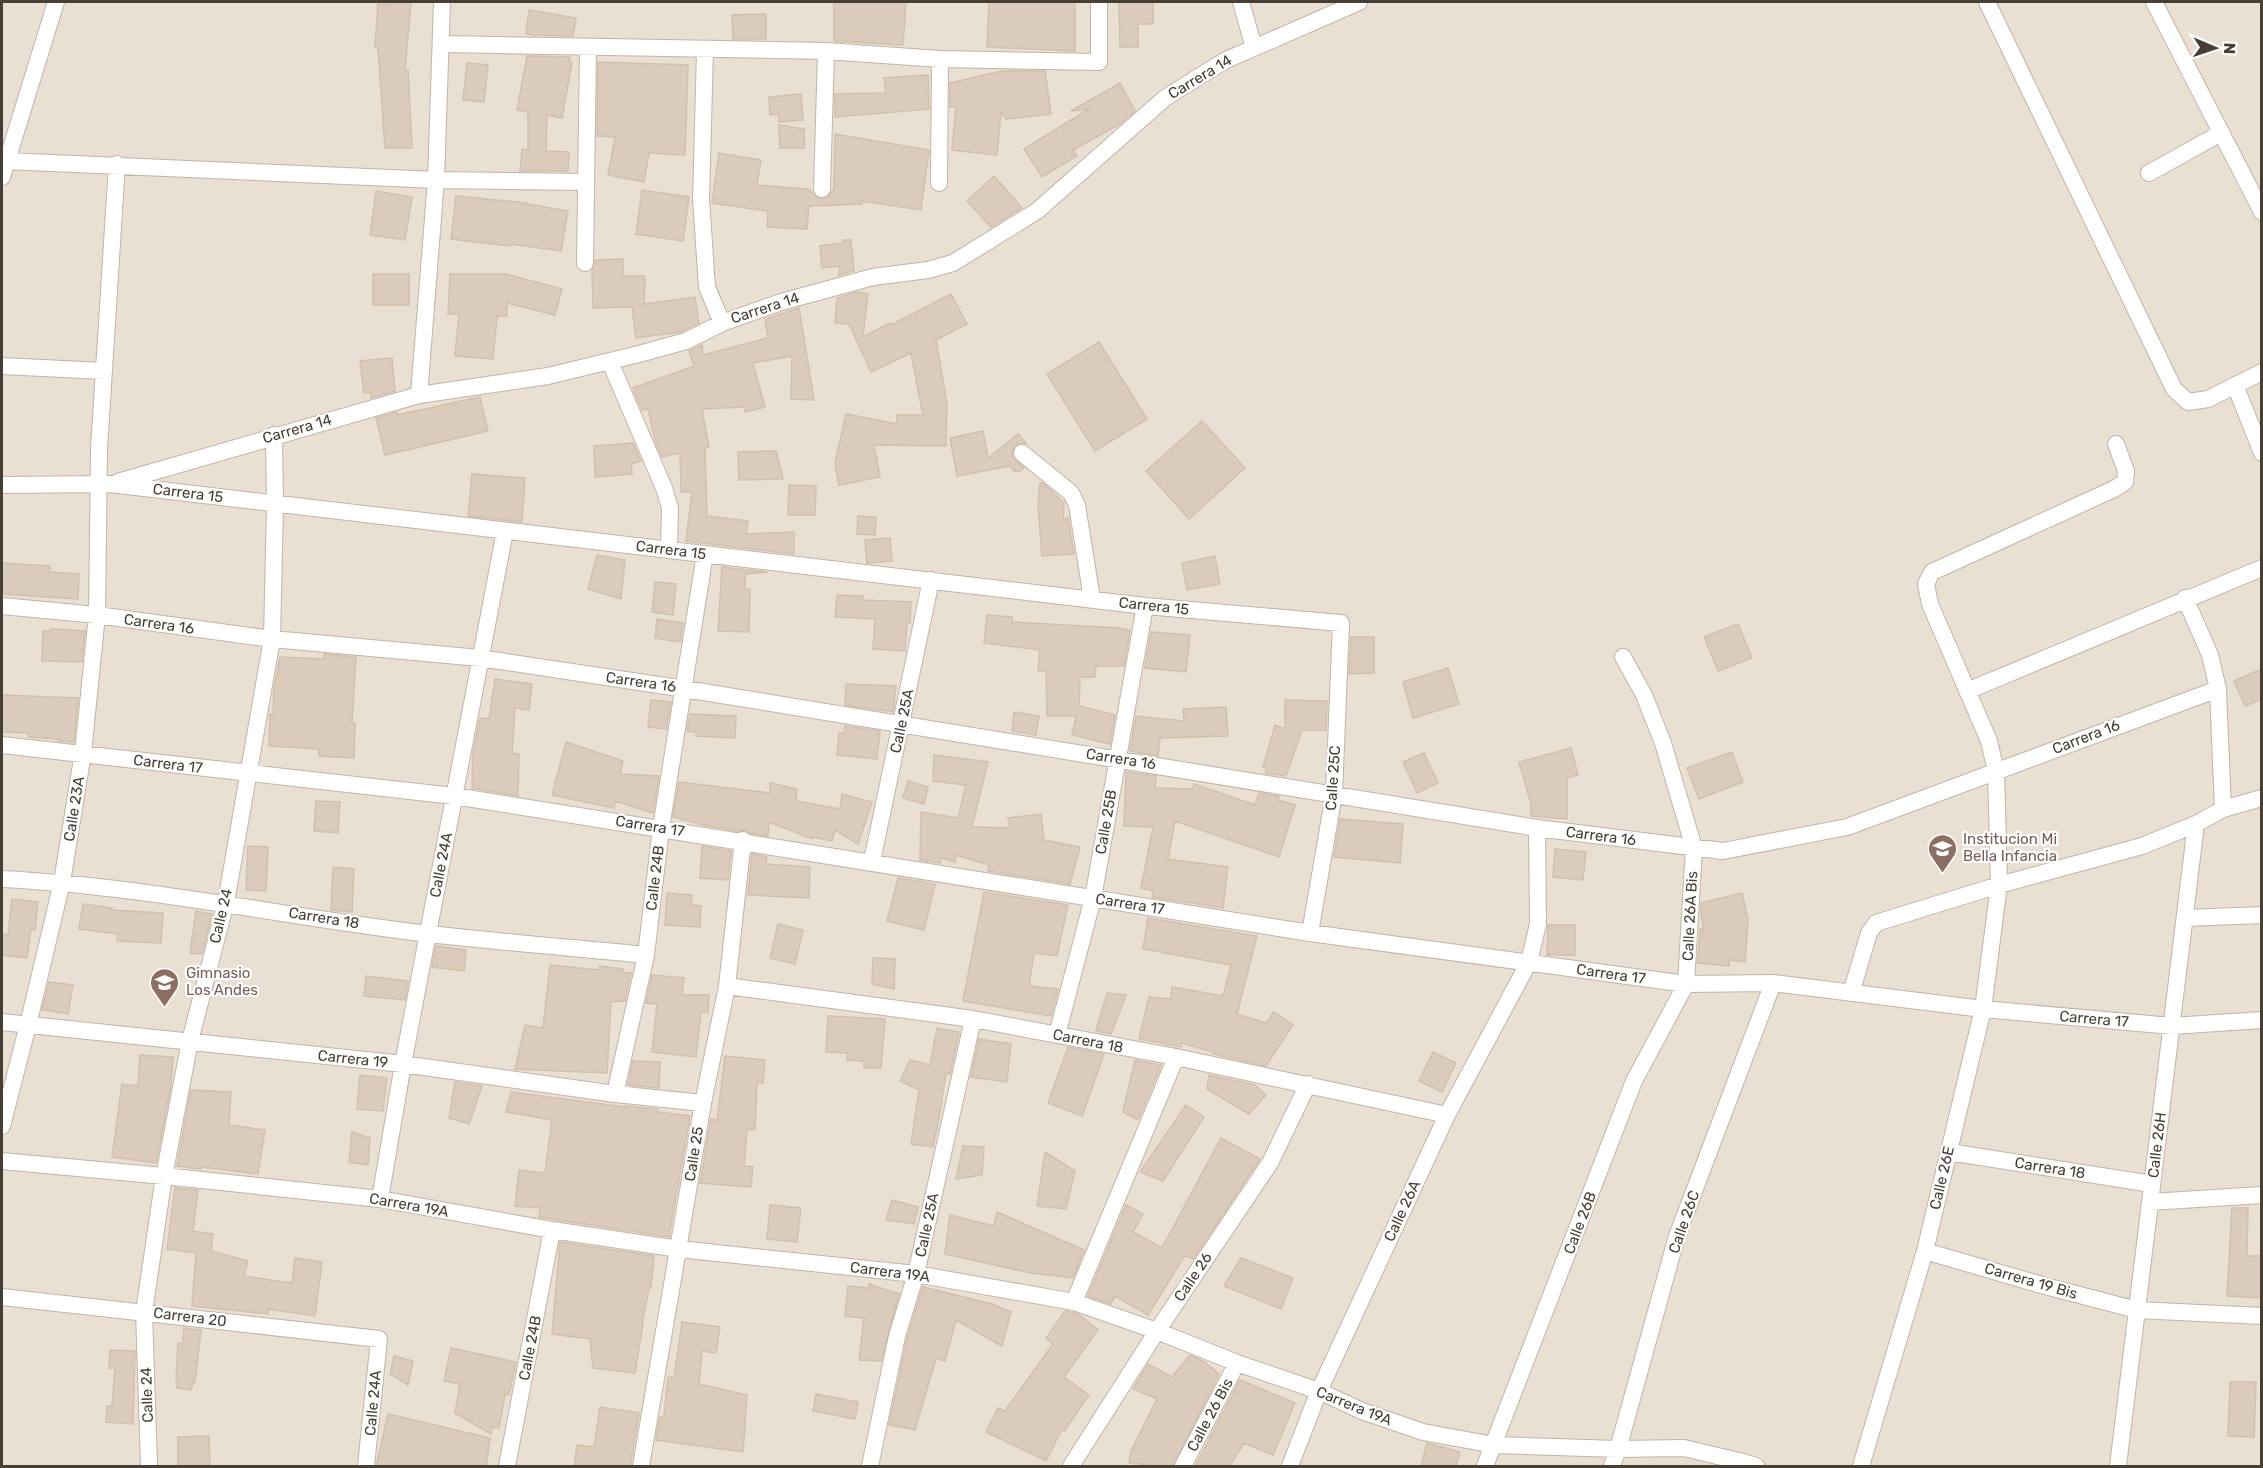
<svg xmlns="http://www.w3.org/2000/svg" width="2263" height="1468" font-family="Rubik,sans-serif">
	<style>
		.residential { fill: #e9dfd2 }
		.building { fill: #dacbbc; stroke: #d3c0ab; stroke-width: 1.5 }
		.lines { fill: none; stroke-linecap: round; stroke-linejoin: round }
		.street-casing { stroke: #c1b5a6; stroke-width: 18 }
		.street { stroke: #fff; stroke-width: 16 }
		.labels { text-anchor: middle; dominant-baseline: central; stroke-width: 4.5; stroke-linejoin: round; paint-order: stroke }
		.street-label { font-size: 15px; fill: #473e34; stroke: #fff }
		.education-label { font-size: 15px; fill: #785e54; stroke: #fff; text-anchor: start }
	</style>
	<rect width="100%" height="100%" fill="#f4eee5"/>
	<!-- residential -->
	<path class="residential" d="M2,2H2261V1466H2Z"/>
	<!-- building -->
	<path class="building" d="M387,2H411L405,70H408L412,148H385L378,48H375L378,4L387,5Z
		M834,2H906L903,45L834,41Z
		M989,2H1075V51L987,47Z
		M1119,2H1153V24H1138V47H1120Z
		M529,10L576,18L573,36L531,35L526,33Z
		M766,14V39H733L732,15Z
		M527,56L570,57L569,62H572L562,118L547,115L546,151L569,152L568,171H520L522,149L528,150V112L517,110Z
		M598,62L688,65L685,155L649,153L644,182L608,175L615,137L597,136Z
		M467,63L488,65L484,102L463,100Z
		M1001,71H1045L1051,114L1006,119L1001,112L997,155L952,150L956,107H950V83Z
		M928,75L929,109L835,117V94L886,93L884,78Z
		M1120,83L1135,111L1120,124L1073,150L1077,156L1042,177L1024,149L1089,109L1071,111Z
		M801,94L803,120L779,122V114L770,115L769,97Z
		M779,125L804,129L805,148H780Z
		M835,134L929,150L921,210L862,201V204L809,206L807,229L767,227L768,211L712,203L719,153L761,160L757,185L809,189L817,198H827L834,189Z
		M994,176L1022,208L991,227L967,201Z
		M642,190L689,197L683,241L636,234Z
		M376,191L412,197L405,240L370,235Z
		M456,196L518,202L568,211L561,251L510,244V246L451,239Z
		M843,240H851L854,271L839,275L840,266L822,268L820,246L843,243Z
		M623,259V276H645L644,304L695,297L699,323L680,332L636,338L632,307L593,308L592,270L596,260Z
		M373,274H409V305H373Z
		M450,274H506L562,289L555,315L507,303V316H497L493,359L455,356L459,314H448Z
		M857,292L868,294L863,337L890,323L891,325L951,294L967,324L936,340L947,404L946,446L874,445L880,477L839,485L835,463L846,414L897,424V415H923L911,353L871,372L849,324L835,323L837,298Z
		M799,308L814,400L791,399L792,356L753,363L765,407L745,412L744,407L702,409L709,447L705,448L707,516L748,521L746,534L794,532V554L686,541L692,492H681L680,453L662,457L655,440L648,409L642,410L633,388L694,366L689,351L702,345L703,355L768,338L765,319Z
		M1099,342L1147,419L1095,451L1047,374Z
		M392,358L395,391L371,398L370,392L364,393L360,361Z
		M480,397L488,431L385,455L376,418L397,412V415Z
		M1202,421L1245,468L1189,519L1146,471Z
		M983,431L988,458L1018,434L1026,443H1019L1014,446L1012,456L1024,468L1020,471H1014L1010,466L957,476L950,438Z
		M633,443L641,461L631,464L632,474L595,477L594,446Z
		M776,451L783,479L739,480L738,452Z
		M472,474L525,478L522,522L468,516Z
		M1040,483H1043L1064,503L1063,519L1068,518L1074,554L1042,556L1038,506Z
		M789,485L816,486L815,515H788Z
		M858,516L876,517L875,535L857,534Z
		M890,538L892,561L867,563L865,540Z
		M597,555L625,560L621,599L588,589Z
		M1215,556L1220,584L1187,590L1182,563Z
		M2,563L50,566V572L79,574L78,599L2,594Z
		M722,567L767,572L745,574V589H750L749,632L718,631Z
		M655,582L676,584L673,615L652,612Z
		M837,595L863,596V600L911,602L910,623H907L905,651L873,649L875,619L835,617Z
		M987,615L1012,617V622L1119,628L1130,630L1124,666H1096L1095,677H1080L1079,706L1115,715L1110,744L1072,735L1076,716H1047L1046,671H1038L1040,650L984,643Z
		M657,619L683,623L680,642L655,638Z
		M1738,624L1752,658L1718,671L1704,637Z
		M51,629L85,631L82,662L42,661L43,631H50Z
		M1151,632L1190,635L1186,672L1145,668Z
		M1351,637H1374V673L1349,674Z
		M324,654L356,657L352,723H355L354,758L319,756V749L269,746L270,714L273,715L274,688L280,657L324,659Z
		M1448,668L1459,704L1413,718L1403,682Z
		M2262,669V699L2245,706L2234,681Z
		M495,679L532,684L529,710L515,708L512,753L519,754L518,796L472,788L473,754L480,718L489,719Z
		M846,684L896,686L893,712L845,705Z
		M2,695L78,698L74,742L58,741L59,739L28,737V733L2,732Z
		M651,700L671,702L666,729L648,727Z
		M1285,700L1327,701L1326,730H1302L1286,776L1265,773L1267,768L1263,767L1275,725L1285,729Z
		M1226,707L1228,736L1160,738L1158,756L1130,751L1136,716L1184,721L1183,709Z
		M1014,712L1039,716L1036,735L1012,731Z
		M690,714L736,716L735,738L696,736V732L687,731Z
		M845,726L880,731L877,759L837,755L839,733H844Z
		M566,742L623,761L620,774L659,776L653,813L615,801L614,808L552,795Z
		M1571,748L1578,775L1567,778V819L1531,816V804L1519,762Z
		M1732,752L1743,782L1699,799L1687,768Z
		M1424,753L1438,783L1417,793L1403,762Z
		M934,755L988,762L972,827L1010,828L1008,818L1041,814L1044,840L1080,847L1070,884L988,871L989,865L956,855L955,862L942,858L940,863L920,860L921,812L958,818L966,785L933,781Z
		M1126,772L1156,776L1155,788L1192,789L1194,784L1255,805L1259,793L1279,796L1278,800L1295,805L1279,857L1175,821L1168,859L1228,867L1223,908L1152,897L1153,891L1141,888L1153,827L1124,826Z
		M908,781L928,787L924,804L903,798Z
		M679,782L770,793V783L797,789L796,801L840,809L842,794L872,802L858,844L835,830L832,841L812,837V839L769,822L768,836L750,833L745,830L738,831L703,825L673,817Z
		M316,801L340,802L338,833L314,831Z
		M1340,819L1403,824L1400,863L1334,857Z
		M248,846L268,847L266,891L246,890Z
		M702,846L731,851L728,880L700,878Z
		M1555,849L1586,852L1583,880L1553,877Z
		M752,854L767,857L766,864L810,867L809,898L748,895Z
		M333,867L354,869L352,912L331,910Z
		M898,878L935,884L924,930L887,921Z
		M984,892L1068,905L1057,956L1034,953L1029,986L1058,989L1051,1016L963,1001Z
		M667,893L692,895L691,904L701,906L700,927L665,925Z
		M1742,893L1748,919L1745,962L1729,960V966L1698,963L1700,929H1704L1701,914V903Z
		M12,899L38,902L35,930L31,929L27,958L2,955V934L8,935Z
		M83,904L112,908V910L163,913L161,943L117,941L118,934L79,929Z
		M196,911L212,914L202,954L190,953Z
		M1148,918L1257,936L1237,1014L1266,1023L1274,1012L1293,1025L1266,1066L1213,1054V1052L1182,1043L1181,1047L1139,1039L1149,997L1171,999L1172,987L1223,996L1231,965L1143,949Z
		M778,924L803,930L795,964L770,958Z
		M1548,925H1575V955H1547Z
		M436,946L466,950L464,971L432,967Z
		M873,958L895,959L894,989L872,984Z
		M550,965L599,970L600,966L623,969V972L631,973L625,1001L611,1002L607,1073L515,1069L525,1025L543,1028Z
		M652,975L684,978L682,995H709L708,1013L701,1012L696,1057L652,1052L657,1004L646,1003Z
		M366,976L408,981L405,1000L364,996Z
		M49,982L73,985L68,1014L42,1010Z
		M1107,993L1126,995L1111,1034L1096,1031Z
		M828,1016L885,1019L881,1068H864V1061L847,1060L848,1053L826,1052Z
		M937,1028L959,1032L950,1074L946,1073L939,1118L933,1147L911,1144L919,1090L900,1081L910,1060L930,1065Z
		M979,1039L1011,1044L1007,1082L971,1077Z
		M1068,1047L1104,1054L1082,1116L1048,1103Z
		M1433,1052L1456,1063L1442,1092L1419,1081Z
		M140,1055L173,1057L171,1085L156,1163L112,1157L122,1084L138,1086Z
		M725,1056L765,1060L763,1083L757,1082L755,1130L747,1129L744,1166L753,1167L751,1187L700,1183L711,1119L717,1120Z
		M1135,1060L1161,1065L1138,1120L1123,1112Z
		M633,1061L660,1062L659,1088L628,1085Z
		M360,1075L387,1078L383,1111L357,1109Z
		M1209,1075L1255,1085L1266,1095L1249,1114L1207,1089Z
		M455,1082L482,1086L469,1124L449,1118Z
		M191,1090L231,1092L229,1125L265,1130L258,1174L202,1167L201,1169L177,1166Z
		M511,1092L625,1107V1106L658,1109V1112L690,1116L669,1237L539,1217L540,1208L515,1206L519,1170L545,1173L552,1120L506,1112Z
		M1186,1105L1204,1117L1163,1181L1140,1172Z
		M352,1132L370,1138L368,1165L349,1162Z
		M1221,1138L1260,1159L1193,1259L1185,1255L1148,1315L1115,1296L1111,1304L1088,1296L1126,1205L1143,1214L1133,1232L1162,1248Z
		M963,1146L984,1147L982,1175L956,1179Z
		M1045,1152L1075,1171L1066,1209L1037,1206Z
		M175,1188L198,1190L193,1231L213,1234L211,1251L248,1261L244,1276L292,1283L295,1258L322,1262L315,1316L268,1309V1314L192,1306L196,1253L167,1249Z
		M892,1200L918,1207L914,1224L886,1220Z
		M770,1205L801,1208L797,1242L767,1239Z
		M2232,1208H2248L2247,1256H2262V1298L2227,1296Z
		M997,1212L1084,1250L1073,1278L1031,1273L945,1254L950,1215L994,1226Z
		M560,1242L654,1256L651,1288H649L642,1324H643L635,1373L593,1368L590,1339L552,1334Z
		M1241,1258L1293,1278L1281,1309L1224,1286Z
		M869,1284L899,1294L881,1361L859,1360L864,1318L845,1316L848,1286L869,1288Z
		M923,1287L992,1304L1011,1312L1002,1346L956,1320L945,1361L936,1358L915,1430L889,1425L907,1339Z
		M1065,1311L1078,1314L1098,1330L1064,1377L1089,1395L1064,1431L1062,1429L1046,1461L986,1432L998,1408L1005,1411L1053,1344L1046,1338Z
		M682,1322L720,1327L716,1353L702,1351L699,1384L747,1395L743,1452L656,1440L660,1417H664L668,1377L674,1378Z
		M184,1328L201,1330L195,1382H193L191,1390L177,1388L178,1381H176L178,1343L182,1344Z
		M451,1348L516,1362L509,1395L505,1394L499,1428L492,1427L491,1434L455,1413L460,1384L444,1381Z
		M110,1350L135,1351L133,1424L106,1422L107,1406H112L115,1368H109Z
		M1190,1355L1203,1361L1219,1374L1173,1467L1129,1463L1131,1451L1157,1399L1133,1389L1148,1364L1172,1377Z
		M394,1356L413,1361L408,1385L390,1374Z
		M1240,1380L1295,1403L1273,1455L1244,1443L1229,1467H1195Z
		M2230,1382H2256L2254,1437L2228,1436Z
		M816,1394L858,1402L855,1419L813,1411Z
		M600,1407L639,1413L630,1467H574L577,1445L594,1447Z
		M388,1414L490,1438L486,1467H376Z
		M209,1436L210,1467H178V1437Z
		M1427,1443L1460,1452L1456,1467H1421Z"/>
	<g class="lines">
		<defs>
			<path id="street" d="M1241,2L1254,48
				M1987,2L2174,389L2188,402L2208,399L2262,372
				M2154,2L2262,212
				M441,44L826,51L940,59L1099,62V2
				M705,50L701,199L707,287L722,323
				M6,161L436,180L586,182
				M2149,173L2221,133
				M2,177L56,2
				M939,183L940,59
				M822,189L826,51
				M585,263L588,47
				M610,362L664,488L670,508L669,549
				M2,366L104,371
				M2235,385L2262,453
				M419,395L436,180L442,2
				M1022,453L1071,493L1077,505L1092,599
				M118,482L419,395L548,376L639,354L686,341L722,323L781,302L873,277L928,270L953,263L1037,211L1165,98L1224,61L1359,2
				M2,485L110,484L1145,606L1341,623L1334,794L1310,933
				M2185,598L2210,655L2218,689L2223,809
				M2,606L97,615L272,639L480,658L685,689L1537,828L1723,851L1847,827L2218,689
				M1967,691L2262,568
				M2,745L454,796L1310,933L1686,984L1773,983L1983,1009L2172,1026L2262,1020
				M872,861L931,580
				M2,879C146,886 286,917 429,934C501,942 574,948 646,955
				M2185,918L2262,915
				M727,986L973,1019L1176,1057L1447,1115
				M1851,993L1869,933L1876,923L1999,885L2142,846L2196,824L2223,809L2262,798
				M2,1022L403,1064L615,1094L703,1103
				M1057,1035L1093,898L1145,606
				M615,1094L646,955L661,828L705,554
				M2,1126L28,1025L62,882L83,753L97,615L99,449L117,164
				M1949,1152L2152,1184
				M2,1161L164,1176L380,1199L552,1230L679,1249L916,1274L1074,1302L1157,1331L1237,1363L1319,1391L1362,1411L1423,1432L1494,1445L1618,1449L1684,1448L1743,1462L1756,1466
				M380,1199L403,1064L505,531
				M2150,1202L2262,1195
				M1925,1251L2045,1286L2137,1310L2262,1316
				M2,1297L379,1339L366,1466
				M1074,1302L1176,1057
				M149,1466L144,1312L164,1176L190,1041L226,902L272,639L275,504L274,435
				M507,1466L552,1230
				M641,1466L703,1103L727,986L743,840
				M870,1466L897,1336L916,1274L973,1019
				M1071,1466L1157,1331L1270,1163L1308,1084
				M1183,1466L1237,1363
				M1290,1466L1319,1391L1447,1115L1529,962L1538,924L1537,828
				M1485,1466L1634,1081L1686,984L1694,848L1663,743L1644,695L1623,657
				M1612,1466L1618,1449L1677,1236L1773,983
				M1861,1466L1925,1251L1983,1009L1999,885L1996,771L1989,741L1930,604L1926,584L1932,572L2114,489L2125,482L2126,471L2116,444
				M2118,1466L2196,824"/>
		</defs>
		<!-- street casing -->
		<use href="#street" class="street-casing"/>
		<!-- street -->
		<use href="#street" class="street"/>
	</g>
	<!-- icons -->
	<defs>
		<symbol id="school-pin" viewBox="-11 -11 22 30"><path d="M0 17L-7.5 6A9.5 9.5 0 1 1 7.5 6Z" fill="#8d6e63" stroke="#fff"/><path d="M0-5L7-2L0 1L-7-2ZM-4 1L0 2.5L4 1V4Q0 6-4 4Z" fill="#fff"/></symbol>
	</defs>
	<g fill-rule="evenodd">
		<use href="#school-pin" x="1926" y="832" width="33" height="45"/>
		<use href="#school-pin" x="148" y="966" width="33" height="45"/>
	</g>
	<g class="labels">
		<!-- street labels -->
		<g class="street-label">
			<text transform="translate(1200 77) rotate(-31)">Carrera 14</text>
			<text transform="translate(765 308) rotate(-18)">Carrera 14</text>
			<text transform="translate(297 429) rotate(-16)">Carrera 14</text>
			<text transform="translate(188 493) rotate(7)">Carrera 15</text>
			<text transform="translate(671 550) rotate(7)">Carrera 15</text>
			<text transform="translate(1154 606) rotate(6)">Carrera 15</text>
			<text transform="translate(159 624) rotate(8)">Carrera 16</text>
			<text transform="translate(641 682) rotate(8)">Carrera 16</text>
			<text transform="translate(902 721) rotate(-78)">Calle 25A</text>
			<text transform="translate(2086 737) rotate(-21)">Carrera 16</text>
			<text transform="translate(1121 759) rotate(9)">Carrera 16</text>
			<text transform="translate(168 764) rotate(7)">Carrera 17</text>
			<text transform="translate(1333 778) rotate(-86)">Calle 25C</text>
			<text transform="translate(74 809) rotate(-81)">Calle 23A</text>
			<text transform="translate(1106 822) rotate(-80)">Calle 25B</text>
			<text transform="translate(650 826) rotate(9)">Carrera 17</text>
			<text transform="translate(1601 836) rotate(7)">Carrera 16</text>
			<text transform="translate(441 865) rotate(-79)">Calle 24A</text>
			<text transform="translate(655 878) rotate(-83)">Calle 24B</text>
			<text transform="translate(1130 904) rotate(9)">Carrera 17</text>
			<text transform="translate(221 916) rotate(-77)">Calle 24</text>
			<text transform="translate(1690 916) rotate(-87)">Calle 26A Bis</text>
			<text transform="translate(324 918) rotate(9)">Carrera 18</text>
			<text transform="translate(1611 974) rotate(8)">Carrera 17</text>
			<text transform="translate(2094 1019) rotate(5)">Carrera 17</text>
			<text transform="translate(1088 1041) rotate(11)">Carrera 18</text>
			<text transform="translate(353 1059) rotate(6)">Carrera 19</text>
			<text transform="translate(2157 1145) rotate(-83)">Calle 26H</text>
			<text transform="translate(694 1154) rotate(-81)">Calle 25</text>
			<text transform="translate(2050 1168) rotate(9)">Carrera 18</text>
			<text transform="translate(1942 1178) rotate(-77)">Calle 26E</text>
			<text transform="translate(409 1205) rotate(10)">Carrera 19A</text>
			<text transform="translate(1402 1211) rotate(-65)">Calle 26A</text>
			<text transform="translate(1684 1222) rotate(-71)">Calle 26C</text>
			<text transform="translate(1580 1223) rotate(-69)">Calle 26B</text>
			<text transform="translate(927 1225) rotate(-78)">Calle 25A</text>
			<text transform="translate(890 1272) rotate(7)">Carrera 19A</text>
			<text transform="translate(1193 1277) rotate(-56)">Calle 26</text>
			<text transform="translate(2031 1281) rotate(16)">Carrera 19 Bis</text>
			<text transform="translate(190 1317) rotate(7)">Carrera 20</text>
			<text transform="translate(530 1348) rotate(-79)">Calle 24B</text>
			<text transform="translate(147 1395) rotate(-92)">Calle 24</text>
			<text transform="translate(373 1403) rotate(-85)">Calle 24A</text>
			<text transform="translate(1354 1406) rotate(22)">Carrera 19A</text>
			<text transform="translate(1210 1415) rotate(-62)">Calle 26 Bis</text>
		</g>
		<!-- education labels -->
		<g class="education-label">
			<text x="1963" y="839">Institucion Mi<tspan x="1963" dy="17">Bella Infancia</tspan></text>
			<text x="186" y="973">Gimnasio<tspan x="186" dy="17">Los Andes</tspan></text>
		</g>
	</g>
	<!-- border -->
	<rect width="2263" height="1468" fill="none" stroke="#473e34" stroke-width="6"/>
	<!-- north arrow -->
	<g transform="translate(2215 48) rotate(92)" stroke="#ffffff" stroke-width="4.5" paint-order="stroke">
	<path d="M0-4.5L10 22L0 15L-10 22Z" fill="#473e34"/>
	<text y="-9" font-size="16" font-weight="bold" text-anchor="middle" fill="#473e34">N</text>
	</g>
</svg>
